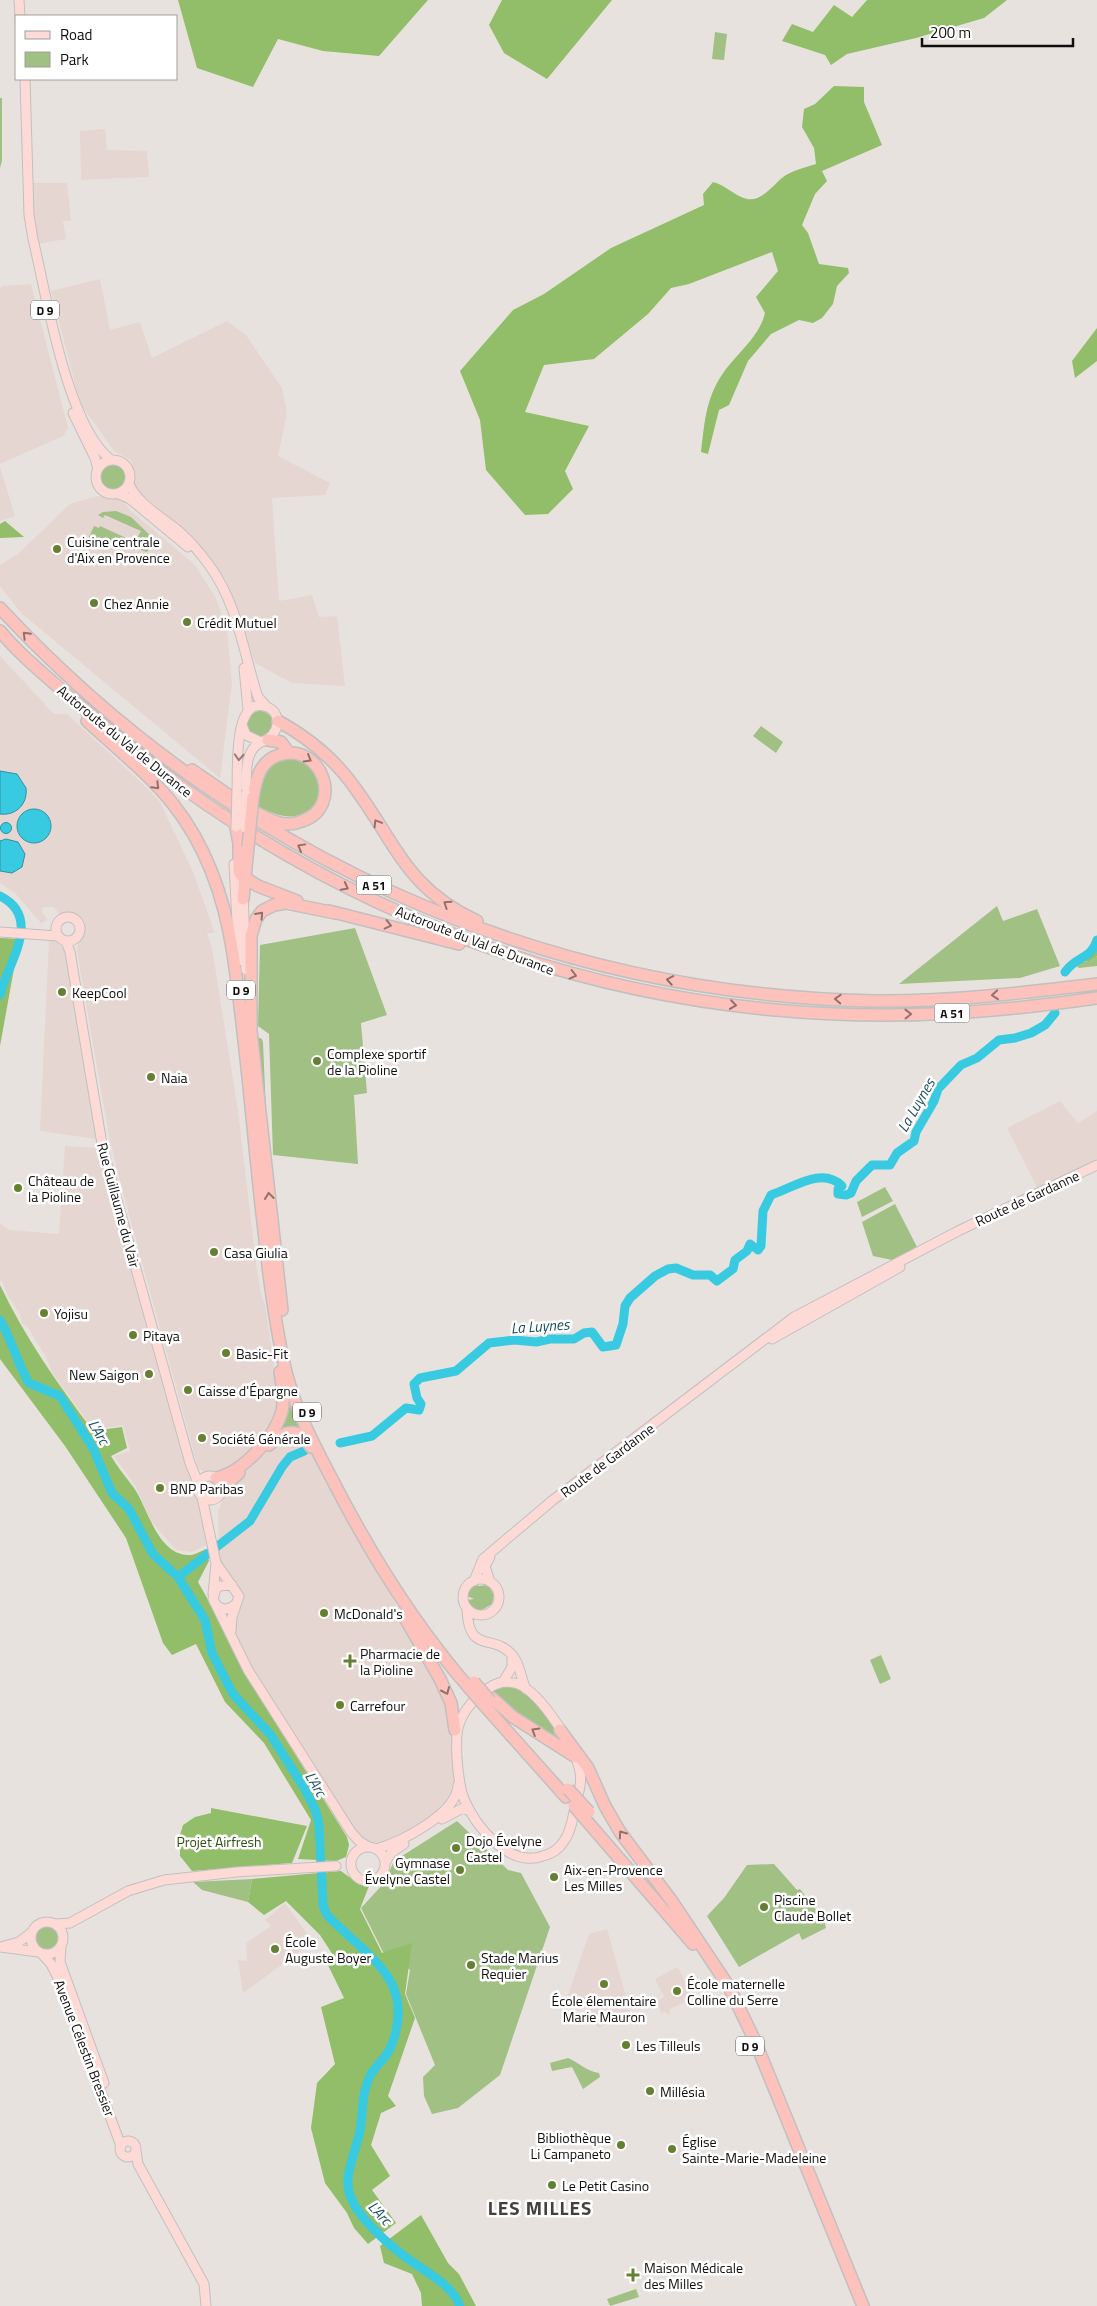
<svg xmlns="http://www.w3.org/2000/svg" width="1097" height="2306" font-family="'Titillium Web',sans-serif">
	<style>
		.built { fill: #e5d6d1 }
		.green { fill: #a0c084 }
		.forest { fill: #92bd69 }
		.water { fill: #38cae1; stroke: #2c92a1 }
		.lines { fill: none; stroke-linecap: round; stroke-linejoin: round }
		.river { stroke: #38cae1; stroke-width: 9 }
		.major-casing { stroke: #c1c0c0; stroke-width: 11 }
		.highway-casing { stroke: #c1c0c0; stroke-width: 14 }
		.major { stroke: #fedad7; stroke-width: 9 }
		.highway { stroke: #fdc2bc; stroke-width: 11 }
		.major-bridge-casing { stroke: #c1c0c0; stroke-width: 11; stroke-linecap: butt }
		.highway-bridge-casing { stroke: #c1c0c0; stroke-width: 14; stroke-linecap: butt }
		.major-bridge { stroke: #fedad7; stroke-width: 9 }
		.highway-bridge { stroke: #fdc2bc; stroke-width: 11 }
		.oneway { stroke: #92716d }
		.oneway2 { stroke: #937e7c }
		.poi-dot { fill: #668033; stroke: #fff; stroke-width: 2 }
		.labels { text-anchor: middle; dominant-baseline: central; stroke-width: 5; stroke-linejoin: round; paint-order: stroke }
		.shield { fill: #fff; stroke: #585656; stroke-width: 1 }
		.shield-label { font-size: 12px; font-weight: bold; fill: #100e0d }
		.poi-label { font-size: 14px; fill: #100e0d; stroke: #fff; text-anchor: start }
		.street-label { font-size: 14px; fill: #100e0d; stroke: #fff }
		.park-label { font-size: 14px; fill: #324d12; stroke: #fff }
		.water-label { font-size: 15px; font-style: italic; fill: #17515b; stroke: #fff }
		.district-label { font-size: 19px; font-weight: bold; letter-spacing: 1px; fill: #45403e; stroke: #fff }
	</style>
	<rect width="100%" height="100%" fill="#e8e2df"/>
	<!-- built -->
	<path class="built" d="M105,129L107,150L147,151L149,177L81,180L80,131Z
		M32,183H67L71,221H63L66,239L38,244L34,218Z
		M100,279L110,330L140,322L152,358L227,321L246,335L282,388L287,413L278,456L330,483L325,495L272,498L279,601L312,595L319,617L337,616L345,686L292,683L255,663L226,580L188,532L135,490L133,483L132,461L114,451L80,403L51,291Z
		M31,284L68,428L63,436L0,464V288L2,286Z
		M0,467L15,516L0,521Z
		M97,496L122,499L130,510L195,565L216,598L227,631L232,683L220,778L21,613L0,586V565L19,553L70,504Z
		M0,656L54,714H67L144,785L160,802L194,874L213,928L214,933H207L212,948L238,1111L257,1271L261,1294L265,1305L279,1399L270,1426L254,1450L222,1473H206L198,1468L121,1185L109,1136L77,952L78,940L83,933L82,919L75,915L59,914L54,907H44L41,911L48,920L41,923L15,893L0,883Z
		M49,939L58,940L65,949L96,1139L40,1131Z
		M1060,1101L1078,1123L1097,1111V1159L1037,1187L1007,1128Z
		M65,1146L98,1148L114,1213L194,1481L209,1544L192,1552L176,1550L151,1521L136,1487L114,1456L130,1451L123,1425L95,1430L90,1425L53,1374L45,1356L27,1326L22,1324L20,1314L8,1296L2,1281H0V1223L9,1230L59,1234Z
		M284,1435L304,1441L441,1685L452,1731L456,1779L453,1796L439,1810L403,1837L376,1845L360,1836L350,1822L312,1760L254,1673L234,1628L244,1594L219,1559L218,1511L227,1490Z
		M285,1903L313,1942L243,1993L238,1960L247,1961L246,1943L271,1926L265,1920Z
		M607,1929L630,2011L598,2028L581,1999L568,1995L589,1934Z
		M678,1967L687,1986L691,1984L695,1993L683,1999L685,2002L670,2009L669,2015L665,2012L661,2013L657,2001L664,1997L655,1979Z"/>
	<!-- green -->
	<path class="green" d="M715,32L727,34L724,60L712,59Z
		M0,98H2V161L0,168Z
		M101 477a12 12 0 1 1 24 0a12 12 0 1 1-24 0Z
		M116,511L131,517L155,540L147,552L103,538L90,544L88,539L94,526L99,528L100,526L135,542L141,531L105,515L103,518L98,515L103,512Z
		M247 724a13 13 0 1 1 26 0a13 13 0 1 1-26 0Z
		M761,726L783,742L776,753L753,736Z
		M286,757C314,760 317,772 321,797C301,824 284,819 257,806C258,780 260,768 286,757Z
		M997,906L1003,921L1037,909L1060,966L1020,978L899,984Z
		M355,928L387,1015L361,1023L367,1093L354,1095L358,1164L273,1155L269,1034L258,1026L260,945Z
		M1097,956V966L1079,968L1073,962L1076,960L1089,962Z
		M256,1036L262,1039L263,1043L267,1135Z
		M885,1187L893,1201L862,1217L857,1202Z
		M895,1204L917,1247L892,1260L873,1256L862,1222Z
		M287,1394L304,1435L279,1433Z
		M477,1584L478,1586L488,1585L494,1595L492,1604L480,1611L473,1609L467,1600L474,1599L467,1596C468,1590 472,1586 477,1584Z
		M881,1655L891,1679L880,1684L870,1660Z
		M498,1686C503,1686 509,1685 514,1686C532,1691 555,1726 562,1743L506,1708L489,1690Z
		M457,1821L508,1870L521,1873L550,1927L500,2075L458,2108L432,2114L424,2096L423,2077L435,2065L406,1994L410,1970L400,1961L385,1956L361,1908L384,1883L394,1861Z
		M774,1864L797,1890L800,1889L824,1920L826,1928L802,1940L799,1933L739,1967L707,1916L724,1898L747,1865Z
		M252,1879L248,1902L202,1890L193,1882Z
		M34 1938a13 13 0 1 1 26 0a13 13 0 1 1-26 0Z
		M568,2058C580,2063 586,2071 599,2073L600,2077L583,2089L572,2067L552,2071L550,2063Z
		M636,2289L639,2297L610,2306L607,2299Z"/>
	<!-- forest -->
	<path class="forest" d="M178,0H428L379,56L323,51L278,39L253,87L197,68Z
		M502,0H612L547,79L504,53L489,25Z
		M867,0H1007L984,18L916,38L847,54L831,65L825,55L782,41L792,24L813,32L834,5L852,17Z
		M834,86L864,87V102L882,145L822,171L827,181L815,194L802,225L808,233L819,264L848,268L849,273L837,286L833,304L822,318L813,323L799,320L771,334L748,361L729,405L719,410L708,454L701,452C705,419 706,396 726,369C740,351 760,335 765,313L756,297L778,271L772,252L689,284L671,288L648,314L594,359L544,365L525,412L589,426L565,471L573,489L548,514L525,515L486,470L480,420L460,371L513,310L544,294L611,248L704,205L703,194L713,182C726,185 734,196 747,199C763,202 775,182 786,175C795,170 806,167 816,164L814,148L802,127L804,109L815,104Z
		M1097,328V361L1075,378L1072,361Z
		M5,521L24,537L0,538V524Z
		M0,938L23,939L15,963L0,1046Z
		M1097,945V956L1089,962L1076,960L1091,955Z
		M0,1285C25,1338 58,1384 93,1431L122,1427L127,1448L111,1456C118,1468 126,1477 134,1488C148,1508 157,1554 188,1555C193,1556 201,1551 206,1549L209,1561L198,1582L223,1626L243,1671L347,1837L349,1845L346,1857L336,1861L298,1859L311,1820L264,1743L225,1702L196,1644L172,1655L163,1643L126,1538L65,1446L0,1359Z
		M211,1808L307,1826L292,1863L192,1871L180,1856V1835L183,1825L195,1817L211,1813Z
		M341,1871L356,1882L369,1886L360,1909L382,1953L412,1943L405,1994L415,2018L388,2096L396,2106L381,2113L371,2145L390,2176L372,2190L396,2223L368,2244L354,2228L347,2213L325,2183L311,2128L317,2083L335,2064L321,2007L344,1998L326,1961L333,1955L320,1935L286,1901L264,1915L248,1902L252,1879Z
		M421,2215L448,2263L459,2274L476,2306H422L421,2293L412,2274L384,2263L380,2246Z"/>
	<!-- water -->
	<path class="water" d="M0,771L17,774L26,788C28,804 16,816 0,814Z
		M17 826a17 17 0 1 1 34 0a17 17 0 1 1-34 0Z
		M0.5 828a5.5 5.5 0 1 1 11 0a5.5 5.5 0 1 1-11 0Z
		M6,839L18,842L25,854L22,867L12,873L0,871V841Z"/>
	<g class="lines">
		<!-- river -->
		<path class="river" d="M0,896C44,918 7,964 0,995
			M1065,972C1077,955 1091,960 1097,940
			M0,1320C12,1340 17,1363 29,1383L60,1396L93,1448L112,1493L129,1509L153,1554L178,1577L205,1620L212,1653L233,1694L270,1734L303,1786L316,1811L319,1826L323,1905L327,1915C367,1957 419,1980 390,2049C385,2059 375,2066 370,2076C360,2096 364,2119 358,2139C353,2158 343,2179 351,2198C360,2220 391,2247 411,2261C428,2273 452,2285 460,2306
			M340,1443L372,1436L406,1408L419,1410L421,1404L417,1398L414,1384L420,1378L456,1371L489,1343L515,1340L536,1342L550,1339H574L584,1333L592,1332L603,1347L616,1345L623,1324L625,1306L630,1298L655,1276L668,1269L676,1268L693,1275H710L717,1281L733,1269L735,1260L747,1251L750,1244L758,1250L761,1246L763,1211L771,1195C793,1188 822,1166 842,1186L838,1189V1194L846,1195L851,1193L856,1181L872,1165H890L897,1153L914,1141L916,1132L934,1101L938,1089L961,1065L977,1058L999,1040L1015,1038L1031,1033L1045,1025L1055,1013
			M178,1577L250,1521L282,1467L290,1457L304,1451"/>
		<defs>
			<path id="major" d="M19,0L20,16
				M25,79L29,215L33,239C46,293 67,426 110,459
				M73,413L95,458L98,469
				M96 477a17 17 0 1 1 34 0a17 17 0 1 1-34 0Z
				M129,484C138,505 164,518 181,533C191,542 201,554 209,565C238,604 243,652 258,697L267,707
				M119,494L130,499L188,547
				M244,668L248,710
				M237,789C238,770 233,698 264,706C285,711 279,738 261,742L246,735L242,725
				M246,794C247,776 243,751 261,742
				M234,864L239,961
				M243,893L246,970
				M56 929a12 12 0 1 1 24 0a12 12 0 1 1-24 0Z
				M0,932L58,936
				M66,941L70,952L103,1150L190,1463L199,1485
				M772,1339L900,1267
				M198 1488a12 12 0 1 1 24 0a12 12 0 1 1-24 0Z
				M202,1497L216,1563L213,1594
				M216,1563L239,1596L232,1617L231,1631
				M463 1597a18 18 0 1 1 36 0a18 18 0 1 1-36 0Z
				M474,1581L483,1559L553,1500L794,1317L958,1231L1097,1165
				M490,1582L485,1566L490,1557
				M232,1585L219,1586L216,1589L213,1599C217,1610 228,1612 236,1604
				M215,1603L248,1670L351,1832L359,1841L369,1847
				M467,1610C469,1656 494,1632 513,1656C520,1664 521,1679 526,1689
				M503,1682C508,1682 513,1682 518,1684C541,1693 576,1748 580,1772C582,1782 579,1792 576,1802C573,1815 572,1830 564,1841C559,1849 552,1854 543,1856C509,1868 476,1827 464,1799C459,1786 458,1772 457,1758C456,1737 455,1723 470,1705C479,1694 489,1685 503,1682Z
				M503,1682L512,1667V1659
				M442,1819L463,1808L470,1811
				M351 1864a17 17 0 1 1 34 0a17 17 0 1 1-34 0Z
				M376,1849C401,1842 457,1814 458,1785
				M385,1863L391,1853L404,1844
				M31 1938a16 16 0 1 1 32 0a16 16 0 1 1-32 0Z
				M56,1924L70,1923L128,1891L164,1880L237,1872L336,1866
				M4,1946L19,1942L32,1932
				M0,1947L38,1952
				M61,1947L60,1962L104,2083
				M42,1954L51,1964L61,1984L121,2146
				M120 2149a8 8 0 1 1 16 0a8 8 0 1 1-16 0Z
				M136,2151L138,2164L204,2284L206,2306"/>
			<path id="highway" d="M0,608C229,854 537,994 873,1001C948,1002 1023,993 1097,984
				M0,631C21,656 46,676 70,697C99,722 128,747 159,770C369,929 622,1015 886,1015C957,1015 1027,1008 1097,998
				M87,721C116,748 148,773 173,804C207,847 225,900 233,954C247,1046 253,1139 264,1231C269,1278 275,1326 286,1372C296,1411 314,1445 333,1481C371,1555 415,1626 470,1689
				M278,721C309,738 334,758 355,788C397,845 407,889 477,921
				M268,740L281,742L289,753
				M192,770C215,785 254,816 280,823C288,825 295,824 302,821C345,807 322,741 279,755C260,761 256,779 253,797
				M236,827L239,844V872L242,876L258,886L297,901
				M243,899L248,847
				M329,911L459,944
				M282,1310L251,1031V936L256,919L262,911L274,905L286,903L335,913
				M269,1445C285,1430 298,1426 311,1447
				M216,1478C242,1473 275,1437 282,1411C285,1398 282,1385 280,1372
				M222,1488L239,1473
				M405,1618L440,1679L451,1703L455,1730
				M492,1698L513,1717L576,1757
				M484,1705L566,1797
				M560,1730L588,1768L605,1806L620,1832L671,1900L729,1987L755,2041L863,2306
				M586,1820L693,1944"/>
		</defs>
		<!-- major casing -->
		<use href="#major" class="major-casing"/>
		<!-- highway casing -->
		<use href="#highway" class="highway-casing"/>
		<!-- major -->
		<use href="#major" class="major"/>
		<!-- highway -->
		<use href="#highway" class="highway"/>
		<defs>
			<path id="major-bridge" d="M236,827L237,789
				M245,828L246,794"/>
			<path id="highway-bridge" d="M248,847L253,797
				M474,1682L490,1701
				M470,1689L484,1705
				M568,1789L589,1812
				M574,1806L586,1820"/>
		</defs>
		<!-- major-bridge casing -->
		<use href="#major-bridge" class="major-bridge-casing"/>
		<!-- highway-bridge casing -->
		<use href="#highway-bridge" class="highway-bridge-casing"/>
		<!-- major-bridge -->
		<use href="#major-bridge" class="major-bridge"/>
		<!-- highway-bridge -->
		<use href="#highway-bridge" class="highway-bridge"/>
	</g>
	<!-- one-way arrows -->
	<defs><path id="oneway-chevron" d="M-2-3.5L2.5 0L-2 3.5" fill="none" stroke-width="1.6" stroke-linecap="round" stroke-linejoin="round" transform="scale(1.25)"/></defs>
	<g class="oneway">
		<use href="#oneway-chevron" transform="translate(26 635) rotate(-135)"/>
		<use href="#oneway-chevron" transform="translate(308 759) rotate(30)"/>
		<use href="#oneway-chevron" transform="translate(156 786) rotate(45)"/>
		<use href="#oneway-chevron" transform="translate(377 823) rotate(-121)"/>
		<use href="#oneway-chevron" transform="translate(301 847) rotate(-151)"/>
		<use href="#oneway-chevron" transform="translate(345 887) rotate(27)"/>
		<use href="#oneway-chevron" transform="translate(447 904) rotate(-146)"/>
		<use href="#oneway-chevron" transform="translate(260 915) rotate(-48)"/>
		<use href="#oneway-chevron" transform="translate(388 925) rotate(13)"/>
		<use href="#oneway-chevron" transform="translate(573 975) rotate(14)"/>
		<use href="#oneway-chevron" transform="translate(670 980) rotate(-170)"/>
		<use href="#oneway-chevron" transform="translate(995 995) rotate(175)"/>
		<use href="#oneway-chevron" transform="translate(838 999) rotate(-177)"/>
		<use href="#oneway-chevron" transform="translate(733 1005) rotate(8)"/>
		<use href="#oneway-chevron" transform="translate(908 1014) rotate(-1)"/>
		<use href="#oneway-chevron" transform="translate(269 1196) rotate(-97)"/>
		<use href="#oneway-chevron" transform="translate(446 1691) rotate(66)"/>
		<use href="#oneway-chevron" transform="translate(535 1731) rotate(-149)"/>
		<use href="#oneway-chevron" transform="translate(622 1834) rotate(-125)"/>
	</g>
	<use class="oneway2" href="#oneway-chevron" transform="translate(239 757) rotate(93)"/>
	<!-- markers -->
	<g class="poi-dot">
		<circle cx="57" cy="549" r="5"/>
		<circle cx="94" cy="603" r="5"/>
		<circle cx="187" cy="622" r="5"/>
		<circle cx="62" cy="992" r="5"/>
		<circle cx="317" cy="1061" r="5"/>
		<circle cx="151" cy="1077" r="5"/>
		<circle cx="18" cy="1188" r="5"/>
		<circle cx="214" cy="1252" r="5"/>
		<circle cx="44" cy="1313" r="5"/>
		<circle cx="133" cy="1335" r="5"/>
		<circle cx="226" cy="1353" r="5"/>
		<circle cx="149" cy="1374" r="5"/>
		<circle cx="188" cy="1390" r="5"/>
		<circle cx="202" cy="1438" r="5"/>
		<circle cx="160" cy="1488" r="5"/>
		<circle cx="324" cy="1613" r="5"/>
		<path d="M347.5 1653.5h5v5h5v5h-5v5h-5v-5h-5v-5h5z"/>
		<circle cx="340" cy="1705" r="5"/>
		<circle cx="456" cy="1848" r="5"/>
		<circle cx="460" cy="1870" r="5"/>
		<circle cx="554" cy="1877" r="5"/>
		<circle cx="764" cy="1907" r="5"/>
		<circle cx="275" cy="1949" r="5"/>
		<circle cx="471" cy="1965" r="5"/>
		<circle cx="604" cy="1984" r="5"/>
		<circle cx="677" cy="1991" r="5"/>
		<circle cx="626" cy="2045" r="5"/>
		<circle cx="650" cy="2091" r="5"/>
		<circle cx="621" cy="2145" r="5"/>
		<circle cx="672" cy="2149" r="5"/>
		<circle cx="552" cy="2185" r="5"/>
		<path d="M630.5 2267.5h5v5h5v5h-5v5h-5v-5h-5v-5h5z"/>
	</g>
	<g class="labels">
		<!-- shield labels -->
		<g class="shield">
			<rect x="31" y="300.5" width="28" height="19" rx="4"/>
			<rect x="356.5" y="875.5" width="35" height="19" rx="4"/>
			<rect x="227" y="980.5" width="28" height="19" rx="4"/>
			<rect x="934.5" y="1003.5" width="35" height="19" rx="4"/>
			<rect x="293" y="1402.5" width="28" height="19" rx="4"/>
			<rect x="736" y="2036.5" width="28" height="19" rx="4"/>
		</g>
		<g class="shield-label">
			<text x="45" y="310">D 9</text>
			<text x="374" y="885">A 51</text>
			<text x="241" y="990">D 9</text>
			<text x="952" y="1013">A 51</text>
			<text x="307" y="1412">D 9</text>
			<text x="750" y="2046">D 9</text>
		</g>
		<!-- poi labels -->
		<g class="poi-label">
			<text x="67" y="541">Cuisine centrale<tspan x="67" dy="16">d'Aix en Provence</tspan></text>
			<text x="104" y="603">Chez Annie</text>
			<text x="197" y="622">Crédit Mutuel</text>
			<text x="72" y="992">KeepCool</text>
			<text x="327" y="1053">Complexe sportif<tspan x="327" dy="16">de la Pioline</tspan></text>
			<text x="161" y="1077">Naia</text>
			<text x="28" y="1180">Château de<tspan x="28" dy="16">la Pioline</tspan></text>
			<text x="224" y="1252">Casa Giulia</text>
			<text x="54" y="1313">Yojisu</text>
			<text x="143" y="1335">Pitaya</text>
			<text x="236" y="1353">Basic-Fit</text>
			<text x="139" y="1374" text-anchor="end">New Saigon</text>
			<text x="198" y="1390">Caisse d'Épargne</text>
			<text x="212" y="1438">Société Générale</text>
			<text x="170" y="1488">BNP Paribas</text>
			<text x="334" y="1613">McDonald's</text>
			<text x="360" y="1653">Pharmacie de<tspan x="360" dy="16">la Pioline</tspan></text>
			<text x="350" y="1705">Carrefour</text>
			<text x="466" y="1840">Dojo Évelyne<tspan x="466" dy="16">Castel</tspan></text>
			<text x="450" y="1862" text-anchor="end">Gymnase<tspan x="450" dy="16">Évelyne Castel</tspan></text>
			<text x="564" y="1869">Aix-en-Provence<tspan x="564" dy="16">Les Milles</tspan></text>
			<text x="774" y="1899">Piscine<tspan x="774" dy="16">Claude Bollet</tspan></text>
			<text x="285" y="1941">École<tspan x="285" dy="16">Auguste Boyer</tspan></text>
			<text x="481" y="1957">Stade Marius<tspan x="481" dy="16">Requier</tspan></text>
			<text x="687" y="1983">École maternelle<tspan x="687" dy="16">Colline du Serre</tspan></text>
			<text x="604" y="2000" text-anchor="middle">École élementaire<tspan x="604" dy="16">Marie Mauron</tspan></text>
			<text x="636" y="2045">Les Tilleuls</text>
			<text x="660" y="2091">Millésia</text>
			<text x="611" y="2137" text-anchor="end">Bibliothèque<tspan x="611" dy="16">Li Campaneto</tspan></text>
			<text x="682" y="2141">Église<tspan x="682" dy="16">Sainte-Marie-Madeleine</tspan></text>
			<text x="562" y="2185">Le Petit Casino</text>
			<text x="644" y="2267">Maison Médicale<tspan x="644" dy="16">des Milles</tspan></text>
		</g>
		<!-- street labels -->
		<g class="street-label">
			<text transform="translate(125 741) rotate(39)">Autoroute du Val de Durance</text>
			<text transform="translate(475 940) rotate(21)">Autoroute du Val de Durance</text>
			<text transform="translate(1027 1198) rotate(-25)">Route de Gardanne</text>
			<text transform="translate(119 1205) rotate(75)">Rue Guillaume du Vair</text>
			<text transform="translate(607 1460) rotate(-37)">Route de Gardanne</text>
			<text transform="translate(85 2048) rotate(69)">Avenue Célestin Bressier</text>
		</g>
		<!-- park labels -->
		<g class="park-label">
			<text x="219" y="1841">Projet Airfresh</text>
		</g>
		<!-- water labels -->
		<g class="water-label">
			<text transform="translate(916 1105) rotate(-60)">La Luynes</text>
			<text transform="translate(540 1326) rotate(-4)">La Luynes</text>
			<text transform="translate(99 1432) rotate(60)">L'Arc</text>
			<text transform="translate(316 1784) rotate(59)">L'Arc</text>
			<text transform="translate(380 2213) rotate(47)">L'Arc</text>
		</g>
		<!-- district labels -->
		<g class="district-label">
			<text x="540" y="2207">LES MILLES</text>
		</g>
	</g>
	<!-- legend -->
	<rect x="15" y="15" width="162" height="65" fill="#ffffff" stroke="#9f9f9e"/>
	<rect x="25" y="31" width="25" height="8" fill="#fedad7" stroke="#9f9f9e"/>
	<text x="60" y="40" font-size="15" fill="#100e0d">Road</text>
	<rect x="25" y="52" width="25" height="15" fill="#a0c084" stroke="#9f9f9e"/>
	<text x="60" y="65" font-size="15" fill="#100e0d">Park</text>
	<!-- scale -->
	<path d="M922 38v8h151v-8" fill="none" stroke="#100e0d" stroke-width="2.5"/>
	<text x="930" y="38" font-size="15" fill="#100e0d" stroke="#ffffff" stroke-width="4" paint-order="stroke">200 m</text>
</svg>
